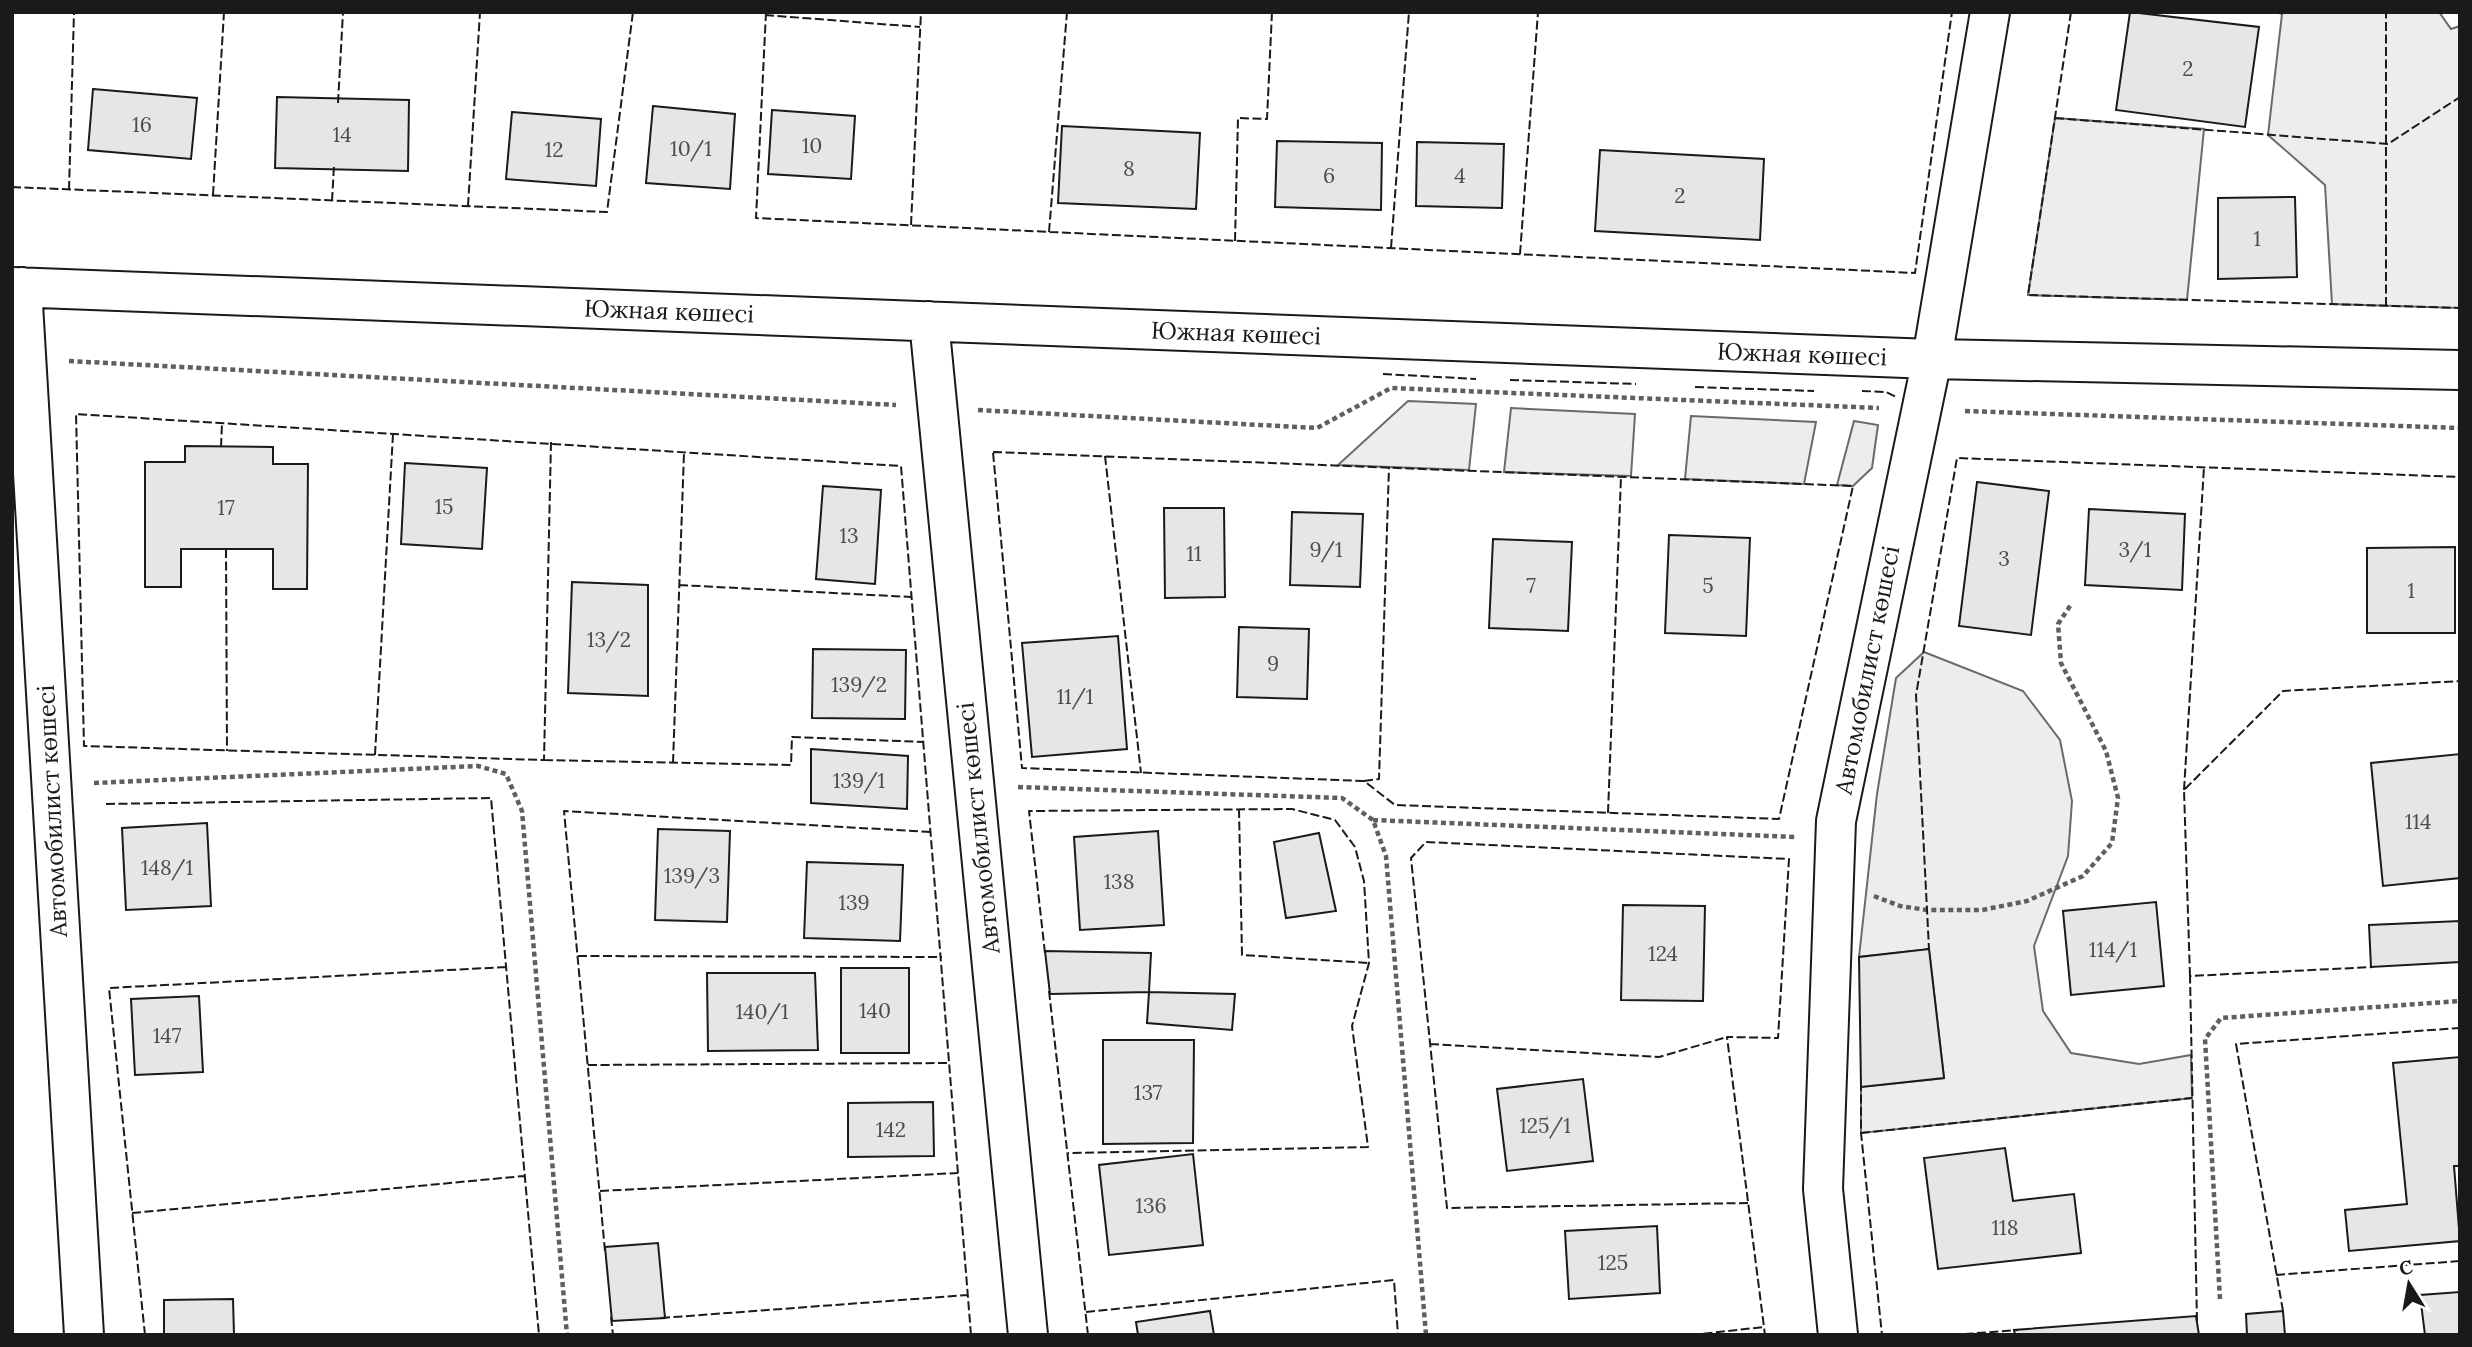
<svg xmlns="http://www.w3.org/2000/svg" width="2472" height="1347" font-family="Lora,serif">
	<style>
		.built { fill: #ededed; stroke: #6a6a6a; stroke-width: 2 }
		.building { fill: #e6e6e6; stroke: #1a1a1a; stroke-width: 2 }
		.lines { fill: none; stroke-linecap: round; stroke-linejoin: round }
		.minor-casing { stroke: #1a1a1a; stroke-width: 42 }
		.path { stroke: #5f5f5f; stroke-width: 4.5; stroke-dasharray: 5 3.5; stroke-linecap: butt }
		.minor { stroke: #fff; stroke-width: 38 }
		.fence { stroke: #1a1a1a; stroke-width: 2; stroke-dasharray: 9 3.5; stroke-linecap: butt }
		.labels { text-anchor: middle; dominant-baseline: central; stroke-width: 5; stroke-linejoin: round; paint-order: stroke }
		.number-label { font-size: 21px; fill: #4d4d4d }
		.street-label { font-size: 24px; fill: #1a1a1a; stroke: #fff }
	</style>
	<rect width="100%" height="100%" fill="#fff"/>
	<!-- built -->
	<path class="built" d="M2276,12H2439L2451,29L2460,26V308L2332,304L2325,185L2268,135L2282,14Z
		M2055,118L2204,129L2187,300L2028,295Z
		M1408,401L1476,404L1469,470L1338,465Z
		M1511,408L1635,414L1631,476L1504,472Z
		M1691,416L1816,422L1804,484L1685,479Z
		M1854,421L1878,425L1872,468L1853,486L1837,485Z
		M1924,652L2023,691L2060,740L2072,801L2068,856L2034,946L2043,1011L2071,1053L2139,1064L2191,1055L2192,1098L1861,1133V1087L1944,1078L1929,949L1859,957L1877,794L1896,678Z"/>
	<!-- building -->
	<path class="building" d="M2130,12L2259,27L2245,127L2116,110Z
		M93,89L197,98L191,159L88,150Z
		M277,97L409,100L408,171L275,168Z
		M653,106L735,114L730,189L646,183Z
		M772,110L855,116L851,179L768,174Z
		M512,112L601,119L596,186L506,179Z
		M1062,126L1200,133L1196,209L1058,203Z
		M1277,141L1382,143L1381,210L1275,207Z
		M1417,142L1504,144L1502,208L1416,206Z
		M1600,150L1764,159L1760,240L1595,231Z
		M2295,197L2297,277L2218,279V198Z
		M185,446L273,447V464H308L307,589H273V549H181V587H145V462H185Z
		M405,463L487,468L482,549L401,544Z
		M1977,482L2049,491L2031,635L1959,626Z
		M823,486L881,490L875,584L816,579Z
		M1164,508H1224L1225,597L1165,598Z
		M2089,509L2185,514L2182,590L2085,585Z
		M1292,512L1363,514L1360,587L1290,585Z
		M1669,535L1750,538L1746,636L1665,633Z
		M1493,539L1572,542L1568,631L1489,628Z
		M2455,547V633H2367V548Z
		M572,582L648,585V696L568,693Z
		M1239,627L1309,629L1307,699L1237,697Z
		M1118,636L1127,749L1032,757L1022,643Z
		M813,649L906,650L905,719L812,718Z
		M811,749L908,756L907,809L811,803Z
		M2460,754V878L2383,886L2371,763Z
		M207,823L211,906L126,910L122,828Z
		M658,829L730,831L727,922L655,920Z
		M1158,831L1164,925L1080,930L1074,837Z
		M1319,833L1336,911L1286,918L1274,842Z
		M807,862L903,865L900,941L804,938Z
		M2156,902L2164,986L2071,995L2063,911Z
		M1623,905L1705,906L1703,1001L1621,1000Z
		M2460,921V962L2371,967L2369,925Z
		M1929,949L1944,1078L1861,1087L1859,957Z
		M1045,951L1151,953L1149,992L1050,994Z
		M841,968H909V1053H841Z
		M707,973H815L818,1050L708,1051Z
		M1149,992L1235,994L1232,1030L1147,1023Z
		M199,996L203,1072L135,1075L131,999Z
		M1103,1040H1194L1193,1143L1103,1144Z
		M2460,1057V1166H2454L2460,1241L2349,1251L2345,1210L2407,1204L2393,1063Z
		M1583,1079L1593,1161L1507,1171L1497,1089Z
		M933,1102L934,1156L848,1157V1103Z
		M2005,1148L2013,1201L2074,1194L2081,1253L1938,1269L1924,1158Z
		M1193,1154L1203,1245L1109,1255L1099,1165Z
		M1657,1226L1660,1293L1569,1299L1565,1231Z
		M658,1243L665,1318L612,1321L605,1247Z
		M2460,1292V1335H2425L2420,1295Z
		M233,1299L234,1335H164V1300Z
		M1210,1311L1214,1335H1138L1136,1322Z
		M2283,1311L2285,1335H2247L2246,1314Z
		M2196,1316L2199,1335H2015L2014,1330Z"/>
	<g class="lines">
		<defs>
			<path id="minor" d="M12,287L1932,359L2460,370
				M22,287L84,1335
				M929,321L1028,1335
				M1838,1335L1823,1189L1836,821L1932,359L1990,12"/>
		</defs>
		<!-- minor casing -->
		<use href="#minor" class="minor-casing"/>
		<!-- path -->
		<path class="path" d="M69,361L896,405
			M978,410L1317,428L1391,388L1879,408
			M1965,411L2460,428
			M94,783L478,766L506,774L522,811L567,1335
			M1018,787L1342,798L1373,820L1386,856L1426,1335
			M1373,820L1796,837
			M1874,896L1900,906L1927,910H1982L2027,901L2083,876L2112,843L2118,798L2106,751L2061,663L2058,624L2072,603
			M2220,1299L2205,1039L2221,1018L2460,1001"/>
		<!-- minor -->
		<use href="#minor" class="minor"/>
		<!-- fence -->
		<path class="fence" d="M766,12L756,218L1915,273L1952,12
			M2071,12L2028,295L2460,308
			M765,15L920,27
			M338,103L343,12
			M2055,118L2388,144L2460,97
			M12,187L607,212L633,12
			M69,190L74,12
			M213,195L224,12
			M332,201L334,166
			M468,206L480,12
			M911,225L921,12
			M1049,232L1067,12
			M1235,241L1238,118L1267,119L1272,12
			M1391,248L1409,12
			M1520,254L1538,12
			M2386,306V12
			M1383,374L1476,379
			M1510,380L1636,384
			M1695,387L1814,391
			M1862,391L1886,392L1898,398
			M551,442L544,760L84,746L76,414L901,466L971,1335
			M221,447L222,423
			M993,452L1853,486L1779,819L1395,805L1364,781L1022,768Z
			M1105,456L1141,773
			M226,549L227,751
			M679,585L911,597
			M375,755L393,434
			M544,760L791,765L792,737L924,742
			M673,763L684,453
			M1364,781L1379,779L1389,467
			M2184,790L2204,467
			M106,804L491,798L539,1335
			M1239,809L1242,955L1369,963
			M1608,813L1621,477
			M1926,949H1929L1916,695L1957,458L2460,477
			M1045,953L1029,811L1292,809L1335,820L1355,847L1364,881L1369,963L1352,1026L1368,1147L1068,1153
			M578,956L942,957
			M2190,976L2184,790L2283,691L2460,681
			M1049,991L1088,1335
			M1430,1044L1659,1057L1727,1037
			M588,1065L950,1063
			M1861,1082V1133L1882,1335
			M1861,1133L2192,1098
			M600,1191L958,1173
			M1748,1203L1447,1208L1411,858L1426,842L1789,859L1778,1038L1727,1037L1765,1335
			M132,1213L524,1176
			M605,1251L564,811L931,832
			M2276,1275L2460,1261
			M2283,1311L2236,1044L2460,1028
			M1086,1312L1394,1280L1398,1335
			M611,1317L613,1335
			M661,1318L968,1295
			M2197,1321L2190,976L2373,967
			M12,1325L13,1335
			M145,1335L109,988L506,967
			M1691,1335L1764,1327
			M1952,1335L2018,1330"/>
	</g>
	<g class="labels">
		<!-- number labels -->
		<g class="number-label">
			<text x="2188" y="68">2</text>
			<text x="142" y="124">16</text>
			<text x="342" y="134">14</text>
			<text x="812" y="145">10</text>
			<text x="691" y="148">10/1</text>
			<text x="554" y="149">12</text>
			<text x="1129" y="168">8</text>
			<text x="1329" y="175">6</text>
			<text x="1460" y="175">4</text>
			<text x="1680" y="195">2</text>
			<text x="2257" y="238">1</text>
			<text x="444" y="506">15</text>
			<text x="226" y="507">17</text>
			<text x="849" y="535">13</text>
			<text x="1326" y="549">9/1</text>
			<text x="2135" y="549">3/1</text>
			<text x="1194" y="553">11</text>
			<text x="2004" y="558">3</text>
			<text x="1531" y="585">7</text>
			<text x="1708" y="585">5</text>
			<text x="2411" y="590">1</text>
			<text x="609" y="639">13/2</text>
			<text x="1273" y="663">9</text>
			<text x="859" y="684">139/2</text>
			<text x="1075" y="696">11/1</text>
			<text x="859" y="780">139/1</text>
			<text x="2418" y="821">114</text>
			<text x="167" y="867">148/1</text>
			<text x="692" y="875">139/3</text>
			<text x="1119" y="881">138</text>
			<text x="854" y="902">139</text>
			<text x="2113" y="949">114/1</text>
			<text x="1663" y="953">124</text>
			<text x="875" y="1010">140</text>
			<text x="762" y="1011">140/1</text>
			<text x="167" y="1035">147</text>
			<text x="1148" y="1092">137</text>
			<text x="1545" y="1125">125/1</text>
			<text x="891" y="1129">142</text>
			<text x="1151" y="1205">136</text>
			<text x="2005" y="1227">118</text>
			<text x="1613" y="1262">125</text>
		</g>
		<!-- street labels -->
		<g class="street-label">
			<text transform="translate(669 311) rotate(2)">Южная көшесі</text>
			<text transform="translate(1236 333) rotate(2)">Южная көшесі</text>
			<text transform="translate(1802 354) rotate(2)">Южная көшесі</text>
			<text transform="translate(1867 670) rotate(-79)">Автомобилист көшесі</text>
			<text transform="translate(52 811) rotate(-93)">Автомобилист көшесі</text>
			<text transform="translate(978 828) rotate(-96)">Автомобилист көшесі</text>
		</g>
	</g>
	<!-- border -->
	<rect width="2472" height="1347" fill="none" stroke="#1a1a1a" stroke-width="28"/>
	<!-- north arrow -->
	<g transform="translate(2409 1284) rotate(349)" stroke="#ffffff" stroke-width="5" paint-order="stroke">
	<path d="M0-5L12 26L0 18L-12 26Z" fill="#1a1a1a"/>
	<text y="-10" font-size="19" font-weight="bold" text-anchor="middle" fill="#1a1a1a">С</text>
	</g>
</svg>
